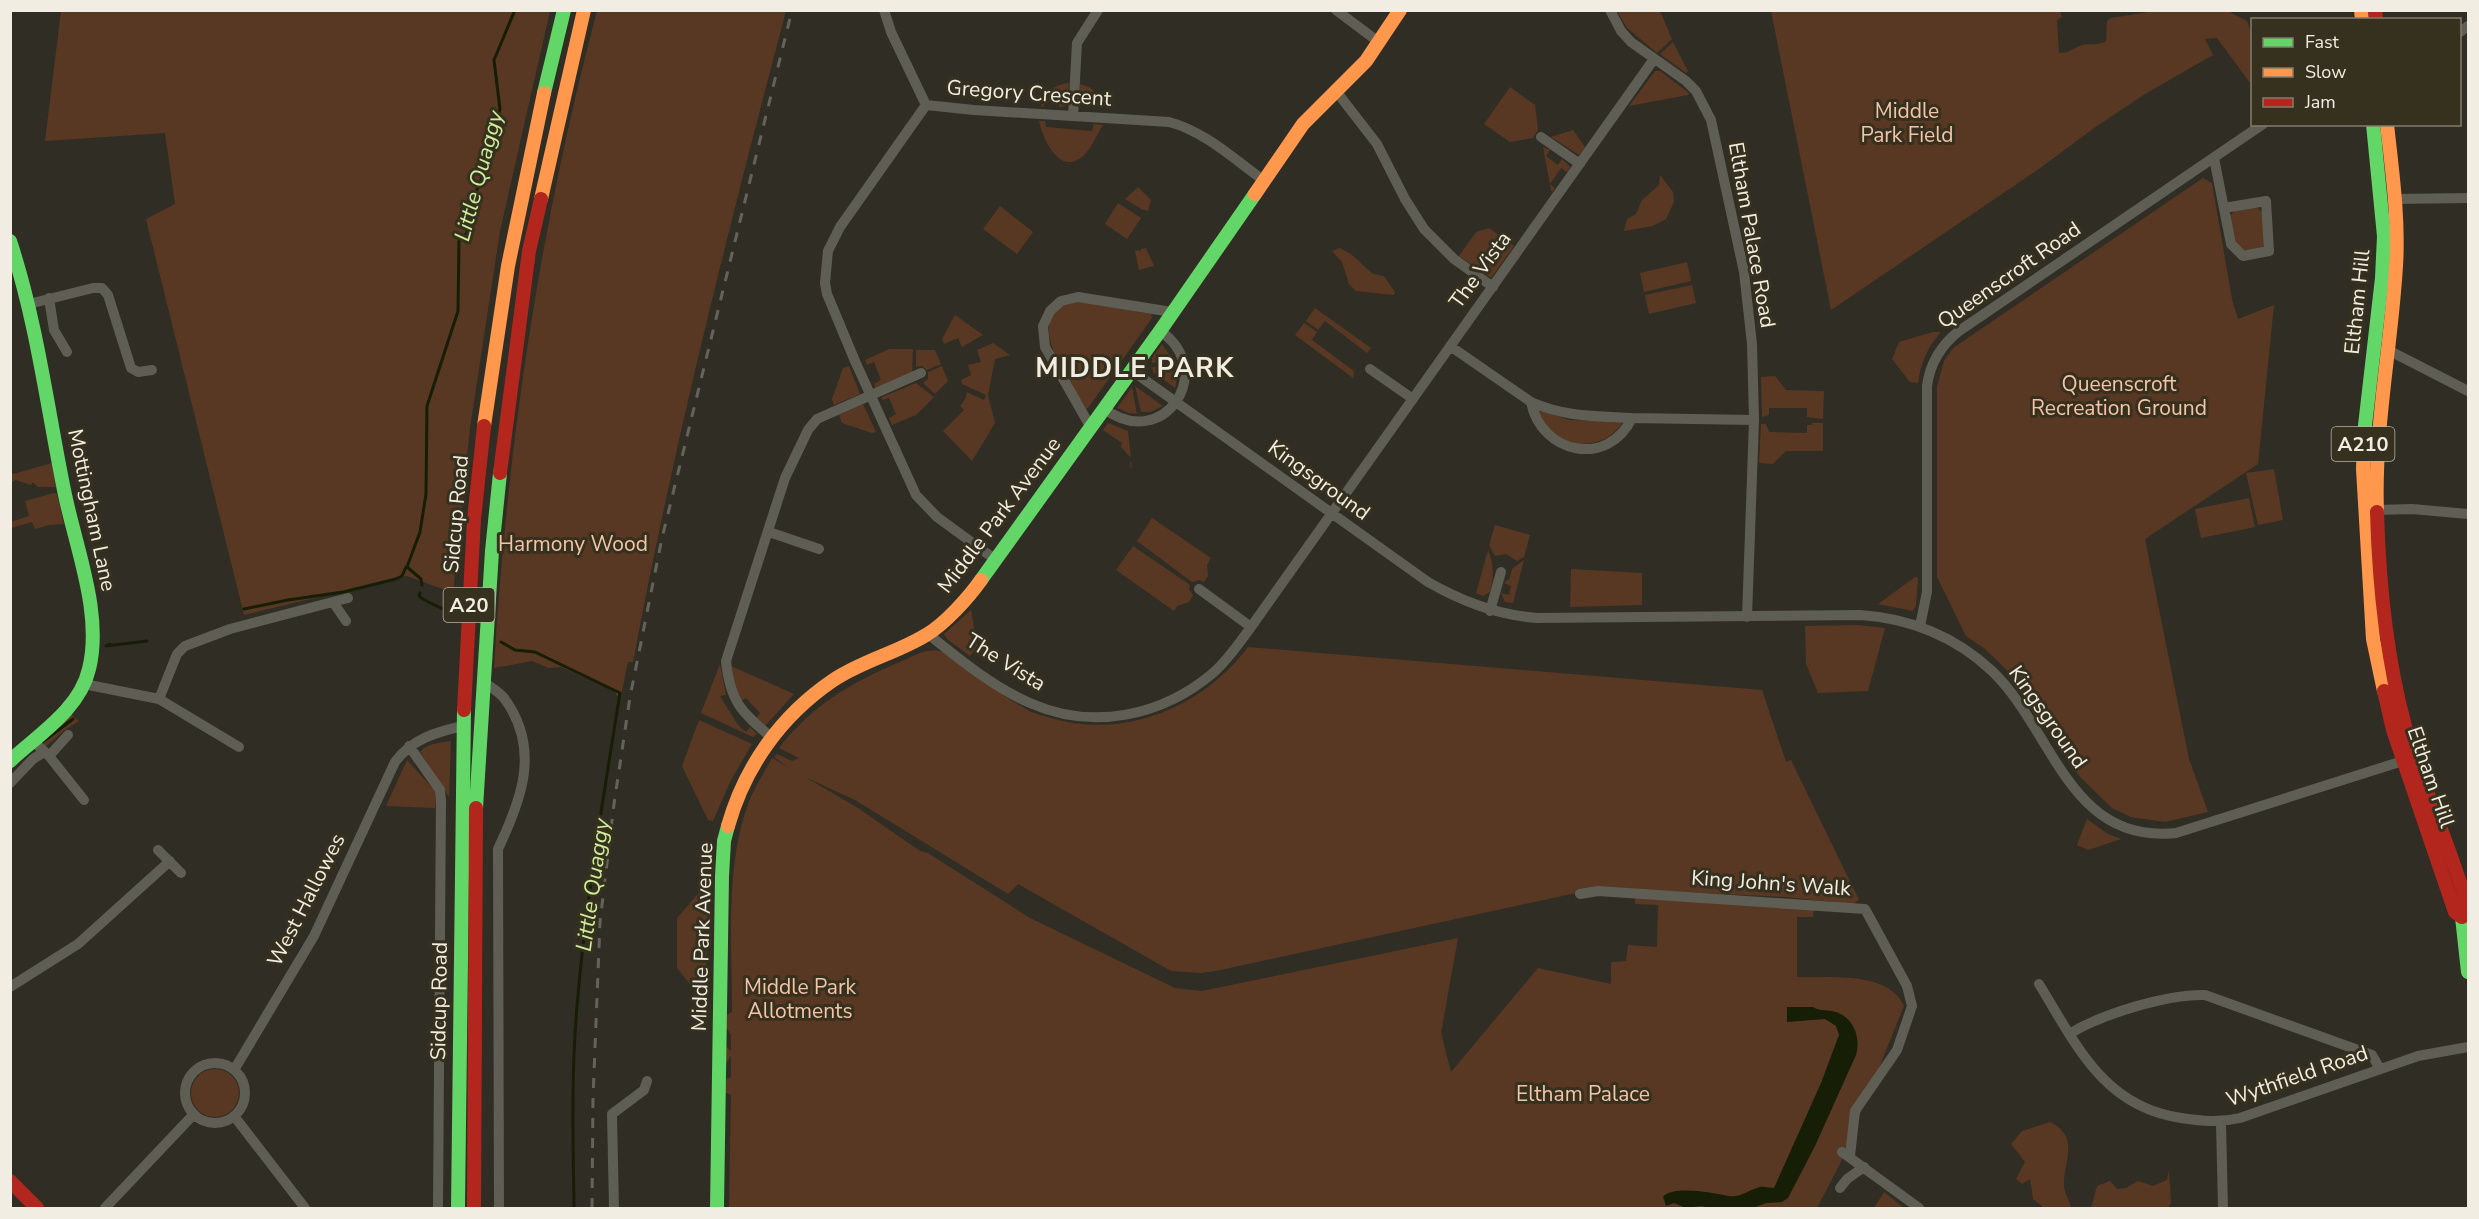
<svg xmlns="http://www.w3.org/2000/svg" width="2479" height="1219" font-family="'Nunito Sans',sans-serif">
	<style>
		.green { fill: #583823 }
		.water { fill: #161e05 }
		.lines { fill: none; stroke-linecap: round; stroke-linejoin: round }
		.stream { stroke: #161e05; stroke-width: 3 }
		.street { stroke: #5e5e54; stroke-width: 10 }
		.fast { stroke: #63d668; stroke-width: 14 }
		.slow { stroke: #ff974d; stroke-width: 14 }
		.jam { stroke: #b3261e; stroke-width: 14 }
		.rail { stroke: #64635b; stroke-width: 3; stroke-dasharray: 10 10; stroke-linecap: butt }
		.labels { text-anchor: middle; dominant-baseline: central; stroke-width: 6; stroke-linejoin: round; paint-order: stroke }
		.shield { fill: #36301e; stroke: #b9b4a7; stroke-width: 1.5 }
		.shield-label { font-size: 20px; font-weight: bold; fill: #f1ede2 }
		.street-label { font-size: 21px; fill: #f1ede2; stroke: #36301e }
		.park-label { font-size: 21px; fill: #f5c4a7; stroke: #36301e }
		.water-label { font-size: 22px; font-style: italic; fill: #cdee9b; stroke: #36301e }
		.district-label { font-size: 27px; font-weight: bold; letter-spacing: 1.5px; fill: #f1ede2; stroke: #36301e }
	</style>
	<rect width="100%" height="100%" fill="#302d24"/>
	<!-- green -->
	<path class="green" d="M2161,10L2228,11L2247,21L2252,35V82L2250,83L2217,38L2205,39L2213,55L2145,94L2097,126L2036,171L1831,310L1771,11H2060L2062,17L2057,20L2059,53C2068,54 2073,48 2082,45C2090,43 2099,46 2106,41L2107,21L2111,18Z
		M61,11H550L500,231L470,428L453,593L407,576L244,615L146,219L175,204L165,133L45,141Z
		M597,11H786C729,226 674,443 633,662H628L620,700L614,691L561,667L549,668L532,661L494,668C507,446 540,226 597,11Z
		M1617,11H1660L1672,39L1657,53L1627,28Z
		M1673,42L1688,71L1686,73L1660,54Z
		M1655,71H1660L1689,93L1688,95L1629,106Z
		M1069,83L1066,106L1059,107V100L1045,99L1044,106L1041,107C1043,93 1056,84 1069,83Z
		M1080,84L1091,88L1104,104L1079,102Z
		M1510,87L1535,105L1538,130L1533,138L1510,142L1484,124Z
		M1039,121H1045L1046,127L1092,131L1094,124L1103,125C1097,134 1093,146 1085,154C1061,179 1043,140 1039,121Z
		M1573,130L1585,147L1579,155L1551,137Z
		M1543,147L1550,150L1546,156L1558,165L1562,159L1570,167L1567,172L1561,168L1550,184L1555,188L1552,192L1551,190Z
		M1660,175L1673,192L1674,202L1666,219L1653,226L1624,231L1627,219L1636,214L1642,200L1659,185Z
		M2203,178L2212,183L2232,299L2238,319L2274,305L2258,464L2145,539L2189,759L2208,812L2165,822L2131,817L2112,808L2081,778L2012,675L1985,649L1966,636L1937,577V387L1944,361L1953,348Z
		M1138,187L1151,200L1148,211L1141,209L1125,199Z
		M1118,203L1141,218L1127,239L1105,224Z
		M1000,206L1033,232L1017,254L983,229Z
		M2257,207L2263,213L2266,243L2261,249L2245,251L2233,241L2229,216L2235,211Z
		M1489,228L1514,246L1491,278L1459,256L1476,232Z
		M1146,248L1155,268L1153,266L1139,270L1135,251L1139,250L1141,252V249Z
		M1340,248L1351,254L1373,274L1384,276L1395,292L1394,295L1356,291L1349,284L1342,262L1332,251Z
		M1687,262L1691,281L1644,292L1640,273Z
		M1692,285L1696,303L1649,314L1645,295Z
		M1076,301L1151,314L1152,318L1088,408L1085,409C1070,382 1017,312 1076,301Z
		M1315,308L1371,348L1367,353L1325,321L1318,330L1306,321Z
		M955,315L983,335L962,347L958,338L944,344L942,339Z
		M1304,323L1317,332L1312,340L1354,371L1353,378L1295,335Z
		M1933,332H1941C1927,348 1921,362 1918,383L1910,382L1892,359L1899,342Z
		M993,343L1010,355L995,359L988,395L995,423L972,461L943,431L964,410L960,406L966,398L967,392L984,400L986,395L962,384L961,380L971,375L968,365L981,362L977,350Z
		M1162,344L1173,360L1152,363V358Z
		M889,349H913L912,375L876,390L874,384L881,380L874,362L867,365L865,360Z
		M916,350H935L941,364L927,370L922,366L916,367Z
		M1175,364L1177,379L1175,388L1153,372L1152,367Z
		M849,366L860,394L834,405L832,399L843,368Z
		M942,366L948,381L935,394L923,383L928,379V372Z
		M1775,376L1786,390L1824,391L1823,419L1807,417V408H1769V415L1762,417L1761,377Z
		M916,383L934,397L916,415L892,425L889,418L896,414L889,398L882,400V397Z
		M1135,386L1163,406L1150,412H1141Z
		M1132,387L1137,414L1129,413L1117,408Z
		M863,404L876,432L872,433L842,423L839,415Z
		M1537,410L1570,420L1623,422C1608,446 1575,451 1553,433C1547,428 1542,417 1537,410Z
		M1108,423L1128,431L1132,469L1130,466L1131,458L1121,447L1122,443L1103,430Z
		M1812,423H1823V451H1786L1773,464L1759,463L1761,424H1766L1769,432L1807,433V425H1812Z
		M52,463L56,487H38L33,482L31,485L16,480L11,482L10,472L13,474Z
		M2274,469L2283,520L2258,525L2246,473Z
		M54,493L57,494L64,524L49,525L35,529L32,522L11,528L10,522L29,516L25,501Z
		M2249,498L2255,527L2201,538L2195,509Z
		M1152,518L1211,558L1207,565L1208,576L1204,582L1199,580L1192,582L1137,541Z
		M1495,525L1530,535L1524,557L1517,561L1506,554L1495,556L1489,545Z
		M1133,546L1190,585L1189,589L1193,595L1189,602L1177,606L1174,611L1116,570Z
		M1488,550C1494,564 1494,577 1490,592L1483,596L1476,593Z
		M1524,560L1513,603L1505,602L1501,593L1509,595L1511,586L1504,583L1510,578L1512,569Z
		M1571,569L1642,573V605L1570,607Z
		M1915,577L1918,578L1916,605L1913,611L1878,604Z
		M971,610L977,646L970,656L947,639L944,634Z
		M1857,625L1885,628L1868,691L1818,693L1806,664L1805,626Z
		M1248,647L1762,690L1786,762L1791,760L1859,900L1853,904L1786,897L1599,888L1216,971L1201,973L1171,971L1018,884L1008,894L855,800L805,777L858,808L920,851L928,853L1030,918L1175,988L1202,991L1458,938L1441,1033L1451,1072L1538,968L1611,984V962L1626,961L1628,945L1657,947L1658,905L1635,904V897L1814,907L1813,917H1797V977C1830,978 1889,971 1904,1006L1840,1164L1817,1208H729L731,1095L724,1092L726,1079L731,1077V1056L726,1064L723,1051L727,1047L731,1051V1035L726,1027L727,1015L732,1012C732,944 725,868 748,804C754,788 764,773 772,758L788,767L774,757L777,754L792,761L799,758L779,748C811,706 852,682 900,662C914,656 927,647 943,652C951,655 959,663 965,668C985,682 1005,697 1026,709C1033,714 1043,715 1051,718C1125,740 1203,707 1248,647Z
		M720,664L726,695L720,696L738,725L746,732L750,727L757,734L753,737L701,713Z
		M731,666L794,694L765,726L756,719L760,713L746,698L741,701L737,696Z
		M69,713L79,721L65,730L44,748L37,741Z
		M699,720L752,744L731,780L713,821L708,820L682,766Z
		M451,741L449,797L420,752C427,743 440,743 451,741Z
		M407,760L437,793L435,808L386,806Z
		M2087,819L2108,834L2121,839L2088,850L2077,845Z
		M704,887V914L708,915L706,970L703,971V1000L677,968V918Z
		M191 1093a24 24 0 1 1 48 0a24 24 0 1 1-48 0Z
		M2050,1122C2081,1138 2063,1160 2064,1186C2064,1193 2070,1201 2071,1208H2044L2033,1199L2030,1179L2022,1184L2016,1179L2025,1162L2011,1144L2022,1131Z
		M2169,1169L2171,1203L2168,1208H2091L2097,1186L2110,1181L2117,1189L2126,1188L2138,1181L2153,1186L2167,1180Z
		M1884,1192L1904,1208H1874Z"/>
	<!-- water -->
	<path class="water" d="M1787,1007H1813C1820,1012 1828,1009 1836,1012C1854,1018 1861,1038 1856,1055L1815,1146L1788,1198L1782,1202L1766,1203L1753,1208H1711L1701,1206L1686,1208L1674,1203L1666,1206L1663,1197C1672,1185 1714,1193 1728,1196C1741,1198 1748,1190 1760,1187C1764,1186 1770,1188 1774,1188L1821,1083L1839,1035L1836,1026L1825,1019L1787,1022Z"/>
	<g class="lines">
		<!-- stream -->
		<path class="stream" d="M422,585L421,579L407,567L420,532L426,494L427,406L458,311L459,241L467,233L468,217L472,211L470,203L480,184L500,109L494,60L515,10
			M420,593L419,596C430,606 444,605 453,619
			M244,609L288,600L343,592L396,579L402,576L406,567
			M501,642L515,650L535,652L620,693C604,793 587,894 578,995C571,1066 573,1137 574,1208
			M110,644L106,646L147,641
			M41,743L73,719"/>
		<!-- street -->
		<path class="street" d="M884,10L891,32L926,105
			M1336,10L1380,43
			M1610,10L1621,31L1631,42L1686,81L1696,91L1711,120L1744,272L1752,344L1754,420L1747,617
			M2460,32L2468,26
			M1336,91L1377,144L1405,199L1424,229L1454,259L1493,287
			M1073,116L1077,43L1098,10
			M1541,137L1580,164
			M2214,158L2231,244L2243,256L2269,251L2266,201L2224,208
			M2395,199L2468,198
			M49,298L54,330L67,352
			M29,304L93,288H102L108,295L131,368L138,372L152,370
			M1450,346L1531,402C1565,417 1595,416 1632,418
			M2388,350L2468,391
			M1370,369L1413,399
			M1131,370L1428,582C1463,602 1497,615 1537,618L1860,615C1910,618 1956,637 1992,671C2053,729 2069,845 2176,833L2409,759
			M1531,402C1541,454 1608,468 1632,418L1754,420
			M1103,408C1164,454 1218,370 1160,331
			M1090,426L1045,347L1043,326L1050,311L1061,301L1078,297L1172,312
			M2377,510L2412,509L2468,514
			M769,532L819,549
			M996,560L937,517L916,495L855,361L827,294L825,283L828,251L840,227L926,105L974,110L1169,122C1204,131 1234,159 1263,180
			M1199,589L1251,627
			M333,602L346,621
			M1490,611L1501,572
			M1920,626L1927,592V386C1930,363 1940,346 1959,331L2263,124
			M928,634C959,659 993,687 1030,703C1093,731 1162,716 1213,673C1228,660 1240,642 1251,627L1654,59
			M482,681C489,686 498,691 504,698C541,748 522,799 498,849L499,1208
			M84,684L159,699L239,747
			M159,699L177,654L185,646L230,629L348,598
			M771,737C741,712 730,701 726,661L785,478L808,430L817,419L921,373
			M33,741L49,756L84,800
			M409,746L440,790L441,800L438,1208
			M49,756L68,735
			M10,783L33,759L44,752
			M158,850L181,873
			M1580,894L1598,891L1865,909L1907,986L1912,1006L1897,1050L1855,1111L1850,1156
			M2039,984C2076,1044 2103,1107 2181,1118C2202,1121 2219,1123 2240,1118L2418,1056L2468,1047
			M10,987L78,944L170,861
			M2069,1034C2102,1014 2167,994 2205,995L2372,1055L2380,1069
			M185 1093a30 30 0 1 1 60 0a30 30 0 1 1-60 0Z
			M234,1070L314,936L395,762C412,739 436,732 463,726
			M234,1116L305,1208
			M2221,1123L2223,1208
			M1842,1152L1919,1208
			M1840,1188L1847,1179L1864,1167
			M105,1208L194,1114
			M614,1208L612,1114L644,1090L647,1081"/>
		<!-- fast -->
		<path class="fast" d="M544,93L564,10
			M10,241C37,323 47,406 64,490C75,546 103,613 89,669C80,709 38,735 10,761
			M2364,434L2382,278L2384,236L2373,124
			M981,580L1160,331L1255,194
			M476,808L492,551L500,473
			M2462,917L2468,972
			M458,1208L464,710
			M717,1208L722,876L724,841L728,826"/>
		<!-- slow -->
		<path class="slow" d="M2361,10L2362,20
			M1255,194L1303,124L1366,61L1400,10
			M541,199L584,10
			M484,426L508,266L544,93
			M2364,434L2363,469L2373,639L2384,691
			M2377,512C2374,428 2391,349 2396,266C2399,218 2392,171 2387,124
			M728,826C745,766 781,716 832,681C861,661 897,653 926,635C945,624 969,597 981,580"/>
		<!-- jam -->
		<path class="jam" d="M2375,10L2376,20
			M500,473L529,251L541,199
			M2377,512C2379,584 2386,656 2405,726C2423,788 2450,846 2468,908L2462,917
			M2384,691L2393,730L2455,912L2462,917
			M464,710L474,519L484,426
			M10,1181L37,1208
			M474,1208L476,808"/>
		<!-- rail -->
		<path class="rail" d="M592,1208L593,1098L600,922L614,804L630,697L662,538L792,10"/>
	</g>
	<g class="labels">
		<!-- shield labels -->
		<g class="shield">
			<rect x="2331.5" y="427" width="63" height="34" rx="4.5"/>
			<rect x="443.5" y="588" width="51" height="34" rx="4.5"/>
		</g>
		<g class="shield-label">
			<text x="2363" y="444">A210</text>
			<text x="469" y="605">A20</text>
		</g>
		<!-- street labels -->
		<g class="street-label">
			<text transform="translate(1029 93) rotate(4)">Gregory Crescent</text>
			<text transform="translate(1752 235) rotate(80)">Eltham Palace Road</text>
			<text transform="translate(1480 270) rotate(-54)">The Vista</text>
			<text transform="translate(2009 275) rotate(-35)">Queenscroft Road</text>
			<text transform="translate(2357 302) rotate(-84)">Eltham Hill</text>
			<text transform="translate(1319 480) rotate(36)">Kingsground</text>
			<text transform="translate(92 510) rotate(78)">Mottingham Lane</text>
			<text transform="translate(456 514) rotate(-85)">Sidcup Road</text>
			<text transform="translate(999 515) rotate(-53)">Middle Park Avenue</text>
			<text transform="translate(1006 662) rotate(32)">The Vista</text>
			<text transform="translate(2048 717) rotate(55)">Kingsground</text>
			<text transform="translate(2431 777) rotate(71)">Eltham Hill</text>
			<text transform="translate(1771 883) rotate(4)">King John's Walk</text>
			<text transform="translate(306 900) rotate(-63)">West Hallowes</text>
			<text transform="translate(702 937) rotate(-88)">Middle Park Avenue</text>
			<text transform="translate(439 1001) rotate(-89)">Sidcup Road</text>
			<text transform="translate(2297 1076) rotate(-19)">Wythfield Road</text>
		</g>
		<!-- park labels -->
		<g class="park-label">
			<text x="1907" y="111">Middle<tspan x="1907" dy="24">Park Field</tspan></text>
			<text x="2119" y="384">Queenscroft<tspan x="2119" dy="24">Recreation Ground</tspan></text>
			<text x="573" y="544">Harmony Wood</text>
			<text x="800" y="987">Middle Park<tspan x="800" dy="24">Allotments</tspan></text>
			<text x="1583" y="1094">Eltham Palace</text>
		</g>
		<!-- water labels -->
		<g class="water-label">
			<text transform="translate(479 176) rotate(-75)">Little Quaggy</text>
			<text transform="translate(593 885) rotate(-82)">Little Quaggy</text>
		</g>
		<!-- district labels -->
		<g class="district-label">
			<text x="1135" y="368">MIDDLE PARK</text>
		</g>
	</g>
	<!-- border -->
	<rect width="2479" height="1219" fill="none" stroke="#f1ede2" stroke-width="24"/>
	<!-- legend -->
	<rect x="2251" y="18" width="210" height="108" fill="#36301e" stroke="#817c6c" stroke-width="1.5"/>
	<rect x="2263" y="38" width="30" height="9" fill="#63d668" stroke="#817c6c" stroke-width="1.5"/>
	<text x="2305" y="48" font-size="18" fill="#f1ede2">Fast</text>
	<rect x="2263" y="68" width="30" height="9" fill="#ff974d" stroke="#817c6c" stroke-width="1.5"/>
	<text x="2305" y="78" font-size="18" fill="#f1ede2">Slow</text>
	<rect x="2263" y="98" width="30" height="9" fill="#b3261e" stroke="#817c6c" stroke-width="1.5"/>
	<text x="2305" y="108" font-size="18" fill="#f1ede2">Jam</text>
</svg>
